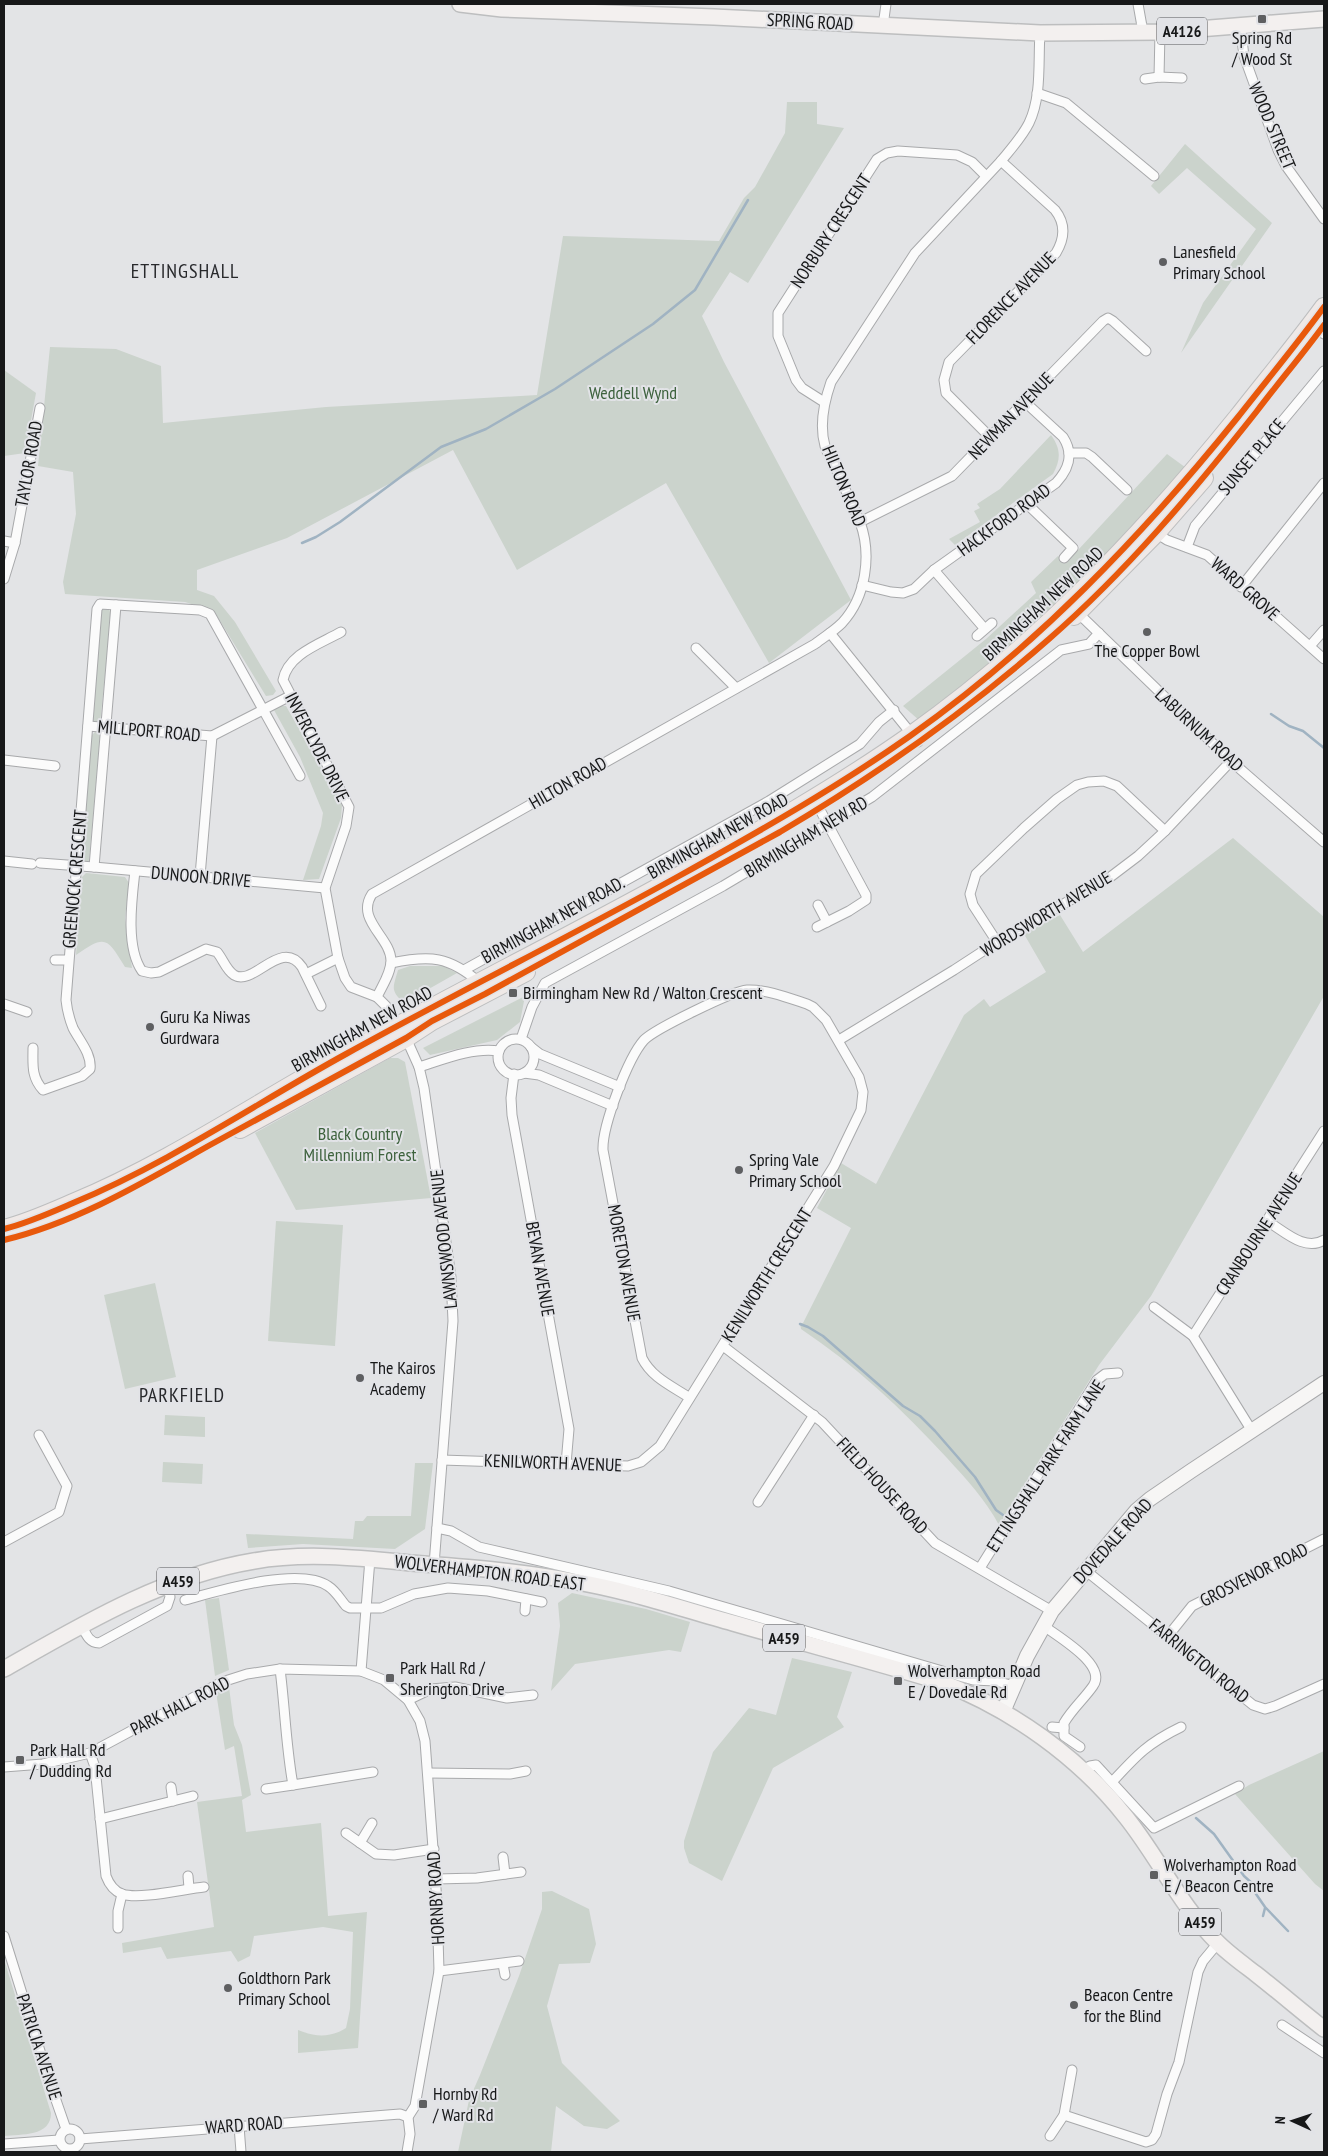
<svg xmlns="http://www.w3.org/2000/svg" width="1328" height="2156" font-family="'PT Sans Narrow',sans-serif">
  <rect width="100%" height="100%" fill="#e3e4e6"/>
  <g fill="#cbd3cc">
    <polygon points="787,102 817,102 817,124 844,128 748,283 730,272 702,316 724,362 851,600 769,663 666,483 517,570 453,450 287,538 197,570 197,590 214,596 235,622 276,691 273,695 266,696 214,611 185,602 65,594 63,582 76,514 73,472 38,466 50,347 116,349 161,366 163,423 326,407 537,395 563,236 719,241 744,198 755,187 785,133"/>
    <polygon points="1185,144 1272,223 1181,353 1203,303 1256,229 1187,168 1159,194 1151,186"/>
    <polygon points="4,370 36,393 25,453 4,456"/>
    <path d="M1051,435C1061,449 1061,459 1053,474L955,545L949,539L980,522L974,511L980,508L977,504L1000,489Z"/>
    <polygon points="1167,454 1189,470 1061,605 1031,625 1021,640 920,721 903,706 986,639 1036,593 1031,582 1058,556 1066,563"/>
    <polygon points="106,608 109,609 111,615 100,724 92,723 102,609"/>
    <polygon points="281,706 286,706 342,805 341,818 319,879 303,880 321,826 323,813 300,757 274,710"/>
    <polygon points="95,732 99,733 100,737 89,861 84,862 81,860 92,735"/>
    <path d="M1233,838L1324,917V996L1151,1296L1099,1365L999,1525C985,1499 967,1480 947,1458C903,1410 855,1365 801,1329L800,1323H803L851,1228L817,1208L841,1163L876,1184L964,1015L984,999L990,1007L1046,972L1024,934L1060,915L1083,952Z"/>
    <path d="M86,873L125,877L129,883L125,918L132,968L125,967C107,938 106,934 76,955L81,878Z"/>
    <path d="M410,966H443L457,973L404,1003C390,990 393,988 398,970Z"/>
    <polygon points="525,996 520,1022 497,1040 430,1055 423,1048"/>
    <polygon points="390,1058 398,1058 405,1062 431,1198 296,1210 255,1133"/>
    <polygon points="276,1221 343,1225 335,1346 268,1341"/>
    <polygon points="155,1283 176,1377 125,1389 104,1295"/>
    <polygon points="165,1415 205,1417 205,1437 164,1435"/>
    <polygon points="163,1462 203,1464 202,1484 162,1482"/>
    <polygon points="415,1463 433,1463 425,1529 395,1549 303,1544 248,1548 246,1534 353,1539 355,1521 363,1521 367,1516 411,1516"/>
    <polygon points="572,1593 646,1609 690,1622 681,1652 669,1650 575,1664 551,1691 560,1626 558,1603"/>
    <polygon points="219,1598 229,1670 215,1676 205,1600"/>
    <polygon points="792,1658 852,1672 837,1717 844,1727 773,1768 722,1881 689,1863 684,1848 684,1841 713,1752 749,1708 776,1715"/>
    <path d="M229,1687L234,1725L242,1745L251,1795L242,1800L246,1832L321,1823L328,1916L367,1912L358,2048L298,2053V2030C315,2037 330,2038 346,2028L350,2009L353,1932L323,1927L254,1936L250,1956L238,1962L231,1951L167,1959L161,1947L123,1953L122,1943L214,1927L197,1802L242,1796L234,1746L225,1750L216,1692Z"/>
    <polygon points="1324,1751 1324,1891 1315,1884 1235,1794 1249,1785"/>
    <polygon points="552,1891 589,1909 596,1944 590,1963 559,1964 547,2006 562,2063 620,2121 607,2129 584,2126 556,2106 551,2152 458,2152 469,2100 480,2075 519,1976 542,1909 542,1892"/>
    <path d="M4,1959L51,2113C51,2137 21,2134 4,2136Z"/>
  </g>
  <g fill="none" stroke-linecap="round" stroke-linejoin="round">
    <g stroke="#a0b3c2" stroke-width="2.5">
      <polyline points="302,543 316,537 340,522 441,447 486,429 555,389 653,324 695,290 748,200"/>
      <polyline points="1271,714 1289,726 1303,731 1324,748"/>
      <polyline points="800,1324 808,1327 823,1336 903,1406 920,1416 935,1431 975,1477 996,1510 1003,1515"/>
      <polyline points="1196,1818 1214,1834 1244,1876 1254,1885 1256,1894 1265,1907 1288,1931"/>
      <polyline points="1263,1916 1265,1908"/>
    </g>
    <defs>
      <g id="street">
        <polyline points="1138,4 1143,32"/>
        <polyline points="1240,24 1244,56 1278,150 1286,166 1324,219"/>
        <polyline points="883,26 886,4"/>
        <polyline points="1159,77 1160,32"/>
        <polyline points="1145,79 1159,77 1182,78"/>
        <polyline points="1037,93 1066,103 1154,176"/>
        <polyline points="1320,331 1324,334"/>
        <polyline points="824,402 802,388 796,380 778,336 778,313 877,159 887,153 898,151 957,155 972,162 986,176"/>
        <path d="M991,438L946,393L944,380L949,362L1056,253C1065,238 1066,224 1055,210L1001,161"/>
        <polyline points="1069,453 1086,453 1092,457 1127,490"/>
        <polyline points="1026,503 1073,548 1064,558"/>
        <polyline points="860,522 952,476 1103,321 1108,318 1113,321 1146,351"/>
        <polyline points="1156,533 1167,540 1207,555 1324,659"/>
        <polyline points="4,541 15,543"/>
        <polyline points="1187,547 1195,526 1324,371"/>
        <polyline points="934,570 984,628"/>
        <polyline points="4,579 15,543 40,408"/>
        <path d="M862,585L891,592L903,593L914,589L934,570L1056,483C1069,469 1074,454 1063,437L1025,402"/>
        <polyline points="1241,587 1324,483"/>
        <polyline points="1078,613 1231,761 1324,842"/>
        <path d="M341,632C320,644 288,654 283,680L349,807L346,826L325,888L338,958L345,978L351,987L377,997"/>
        <polyline points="830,633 918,742"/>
        <polyline points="977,636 992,623"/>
        <polyline points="1310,646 1324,630"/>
        <polyline points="696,648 736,688"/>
        <polyline points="88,726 212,736 290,696"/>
        <polyline points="4,760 55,766"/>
        <polyline points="4,861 32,864"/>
        <polyline points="40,863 94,867 325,888"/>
        <polyline points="94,867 116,605"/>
        <path d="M135,871C132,898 125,947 142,971L151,973L159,972L206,949L217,952C223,959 226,970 234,975C254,987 281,937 302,967L321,1006"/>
        <polyline points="200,876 212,736"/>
        <polyline points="818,905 827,922"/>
        <polyline points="817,927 849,911 866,900 866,895 819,808"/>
        <polyline points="997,942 973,905 970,894 976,874 1024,828 1057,799 1077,785 1088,782 1104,781 1117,786 1165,831"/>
        <polyline points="55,960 68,960"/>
        <path d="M391,963C430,955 449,956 480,983"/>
        <polyline points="464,970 769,801 860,744 879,722 894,710"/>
        <polyline points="306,974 338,958"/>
        <polyline points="4,1004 27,1012"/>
        <path d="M398,1026L386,1006L377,997C382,986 391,973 391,961C391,937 355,920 372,894L815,644C824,637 834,631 842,623C866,597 872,555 860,522C852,504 843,485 835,467C832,460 827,453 825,446C819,425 824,402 831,382L915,253L1001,161C1011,149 1022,137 1029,123C1042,96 1038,61 1040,33"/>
        <polyline points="406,1038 419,1067 424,1088 451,1277 453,1321 434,1565"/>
        <polyline points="521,1039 532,1007 545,983 723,886 872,797 1061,650 1089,644 1099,633"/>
        <circle cx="516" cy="1057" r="18"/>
        <polyline points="839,1040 954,970 997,942 1109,878 1138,856 1165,831 1231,761"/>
        <polyline points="531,1047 540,1054 620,1087"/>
        <path d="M33,1048C33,1064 31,1077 43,1090L82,1076L90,1069C92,1054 79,1040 73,1028C69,1018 67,1010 66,1000L97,609L100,604L200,610L210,614L300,776"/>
        <path d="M419,1067C444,1059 473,1047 499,1051"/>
        <polyline points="524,1073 539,1075 613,1106"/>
        <polyline points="514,1074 511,1098 512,1115 569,1429 566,1464"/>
        <path d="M1267,1221C1284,1231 1305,1252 1324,1240"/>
        <polyline points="1154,1307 1193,1336 1252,1431"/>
        <polyline points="1193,1336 1324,1131"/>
        <polyline points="723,1346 822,1422 935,1543 1052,1611"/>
        <path d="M442,1460L628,1466L641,1462L660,1446L834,1166L861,1110L863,1092L859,1077L826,1020L813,1007L807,1004C789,998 766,989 747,990C732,991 655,1029 644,1040C628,1058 602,1126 603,1150L642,1358C652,1378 672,1386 690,1398"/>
        <polyline points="758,1502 814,1415"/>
        <polyline points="437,1528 451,1531 479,1547 669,1591 973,1680 996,1681 1014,1686"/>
        <polyline points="4,1542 59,1512 67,1486 39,1435"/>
        <polyline points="980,1568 1097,1380 1105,1374 1118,1373"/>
        <polyline points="1085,1570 1253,1705 1265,1709 1275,1706 1324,1684"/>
        <path d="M185,1600C218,1591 299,1566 328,1586C336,1591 340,1599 346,1606L350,1608H381L414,1594L448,1588L488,1591L542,1602"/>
        <polyline points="525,1611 526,1599"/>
        <path d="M82,1626C86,1634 89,1643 99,1643L167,1606L170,1597L168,1584"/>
        <path d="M1044,1626C1058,1637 1108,1665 1093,1686C1084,1699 1072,1709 1064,1723V1736L1080,1747"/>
        <polyline points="1168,1636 1192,1606 1324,1539"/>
        <path d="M280,1669C285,1708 286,1747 293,1785L373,1772"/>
        <polyline points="361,1671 370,1559"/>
        <polyline points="408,1700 431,1689 455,1687 507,1698 533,1695"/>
        <polyline points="1052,1727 1064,1728"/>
        <path d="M90,1753L95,1767L106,1876C109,1884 114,1891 122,1894C139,1900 184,1889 204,1887"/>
        <polyline points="4,1767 43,1764 90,1753 222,1682 247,1674 280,1669 361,1671 384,1680 408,1700 420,1721 425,1741 437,1902 439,1971 415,2106 408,2117 410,2134 407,2152"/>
        <polyline points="1084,1772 1090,1766 1096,1765 1154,1828 1239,1786"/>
        <polyline points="428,1773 510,1774 526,1771"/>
        <path d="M1113,1781C1137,1755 1148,1743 1181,1727"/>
        <polyline points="171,1787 173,1801"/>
        <polyline points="266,1789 293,1785"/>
        <polyline points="100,1819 193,1796"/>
        <polyline points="346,1833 376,1854 394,1855 434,1849"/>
        <polyline points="360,1843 372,1823"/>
        <polyline points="503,1857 505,1874"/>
        <polyline points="188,1876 189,1888"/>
        <polyline points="436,1879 477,1878 521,1872"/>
        <polyline points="118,1928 118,1911 122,1894"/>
        <polyline points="4,1936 50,2083 66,2129"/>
        <polyline points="503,1964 505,1975"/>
        <polyline points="439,1971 519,1961"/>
        <polyline points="1282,2025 1324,2053"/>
        <polyline points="1064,2115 1146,2142 1152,2140 1156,2134 1167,2094 1179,2062 1198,1972 1203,1961 1218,1943"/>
        <polyline points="239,2126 241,2152"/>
        <circle cx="70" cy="2139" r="10"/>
        <polyline points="1050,2136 1064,2115 1072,2070"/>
        <polyline points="80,2139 400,2114 408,2117"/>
        <polyline points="4,2144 59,2140"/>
      </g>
      <polyline id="secondary" points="1003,1712 1027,1656 1052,1611 1137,1510 1150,1499 1191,1471 1324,1383"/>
      <g id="primary">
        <polyline points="460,4 502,9 714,17 1040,33 1160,32 1324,19"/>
        <path d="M4,1669C83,1624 163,1576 254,1561C306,1552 360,1558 411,1563C465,1567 519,1571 572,1581C627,1590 679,1608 733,1623C802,1643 872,1661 941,1682C1011,1709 1079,1757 1126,1817C1158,1857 1181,1907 1218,1943C1229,1954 1243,1964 1256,1974C1279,1992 1301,2011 1324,2029"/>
      </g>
      <g id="highway">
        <polyline points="1074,616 1156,533 1204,478"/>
        <polyline points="240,1129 406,1038 432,1021 526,972"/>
        <path d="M4,1229C28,1223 50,1213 73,1203C169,1163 255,1104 346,1054C456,993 569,937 679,876C758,832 836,788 910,736C1036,647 1142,536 1238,417C1267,380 1297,344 1324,307"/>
      </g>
    </defs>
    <use href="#street" stroke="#a8a9ab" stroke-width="11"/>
    <use href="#secondary" stroke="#a8a9ab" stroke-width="16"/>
    <use href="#primary" stroke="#bdbebf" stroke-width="18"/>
    <use href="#highway" stroke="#bdbebf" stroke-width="20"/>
    <use href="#street" stroke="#fbfbfb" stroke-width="9"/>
    <use href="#secondary" stroke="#f7f6f5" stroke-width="14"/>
    <use href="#primary" stroke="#f3f0ef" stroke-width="15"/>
    <use href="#highway" stroke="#efe9e7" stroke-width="18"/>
    <defs>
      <g id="cycleway">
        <path d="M4,1229C28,1223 50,1213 73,1203C169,1163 255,1104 346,1054C456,993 569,937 679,876C758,832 836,788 910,736C1036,647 1142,536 1238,417C1267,380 1297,344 1324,307"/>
        <path d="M4,1240C78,1222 144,1182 210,1145C276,1109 341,1073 406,1038L432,1021L485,994L780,832C875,776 966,712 1049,639C1127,571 1193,492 1257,411C1279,382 1303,354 1324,325"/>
      </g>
    </defs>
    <use href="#cycleway" stroke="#e2e3e7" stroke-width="9"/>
    <use href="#cycleway" stroke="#e8590c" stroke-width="6"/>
  </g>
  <g fill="#5e5f61" stroke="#e2e3e7" stroke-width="2">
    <rect x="1257" y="14" width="10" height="10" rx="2.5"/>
    <circle cx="1163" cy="262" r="5"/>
    <circle cx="1147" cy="632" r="5"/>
    <rect x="508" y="988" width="10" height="10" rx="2.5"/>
    <circle cx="150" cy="1027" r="5"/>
    <circle cx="739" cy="1170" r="5"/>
    <circle cx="360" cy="1378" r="5"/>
    <rect x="385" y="1673" width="10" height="10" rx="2.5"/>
    <rect x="893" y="1676" width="10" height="10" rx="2.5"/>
    <rect x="15" y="1755" width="10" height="10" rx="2.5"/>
    <rect x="1149" y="1870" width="10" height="10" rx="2.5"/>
    <circle cx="228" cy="1988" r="5"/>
    <circle cx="1074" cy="2005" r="5"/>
    <rect x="418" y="2099" width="10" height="10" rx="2.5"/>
  </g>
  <g text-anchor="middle" stroke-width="4" stroke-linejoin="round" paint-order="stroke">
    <g fill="#e2e3e7" stroke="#545557" stroke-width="1">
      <rect x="1157" y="17.5" width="50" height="27" rx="4"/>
      <rect x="157" y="1567.5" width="42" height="27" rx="4"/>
      <rect x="763" y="1624.5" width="42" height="27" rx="4"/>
      <rect x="1179" y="1908.5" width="42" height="27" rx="4"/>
    </g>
    <g font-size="16" font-weight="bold" fill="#171819">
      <text x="1182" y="37">A4126</text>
      <text x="178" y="1587">A459</text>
      <text x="784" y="1644">A459</text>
      <text x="1200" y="1928">A459</text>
    </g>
    <g font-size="18" fill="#171819" stroke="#e2e3e7">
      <text transform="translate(810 22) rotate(3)" y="6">SPRING ROAD</text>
      <text transform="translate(1272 126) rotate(67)" y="6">WOOD STREET</text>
      <text transform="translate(831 231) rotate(-57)" y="6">NORBURY CRESCENT</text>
      <text transform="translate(1011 298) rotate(-46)" y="6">FLORENCE AVENUE</text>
      <text transform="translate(1011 416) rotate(-46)" y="6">NEWMAN AVENUE</text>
      <text transform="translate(1252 457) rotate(-50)" y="6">SUNSET PLACE</text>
      <text transform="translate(29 464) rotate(-80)" y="6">TAYLOR ROAD</text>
      <text transform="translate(844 486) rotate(67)" y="6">HILTON ROAD</text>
      <text transform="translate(1004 520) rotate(-36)" y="6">HACKFORD ROAD</text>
      <text transform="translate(1245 589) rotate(42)" y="6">WARD GROVE</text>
      <text transform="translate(1043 604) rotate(-43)" y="6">BIRMINGHAM NEW ROAD</text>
      <text transform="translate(1199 730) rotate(43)" y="6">LABURNUM ROAD</text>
      <text transform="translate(149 731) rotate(5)" y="6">MILLPORT ROAD</text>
      <text transform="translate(317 747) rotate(63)" y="6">INVERCLYDE DRIVE</text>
      <text transform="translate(568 783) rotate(-30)" y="6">HILTON ROAD</text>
      <text transform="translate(718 836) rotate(-29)" y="6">BIRMINGHAM NEW ROAD</text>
      <text transform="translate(806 837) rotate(-31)" y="6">BIRMINGHAM NEW RD</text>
      <text transform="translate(201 877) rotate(5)" y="6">DUNOON DRIVE</text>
      <text transform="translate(75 879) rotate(-85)" y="6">GREENOCK CRESCENT</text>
      <text transform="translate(1046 914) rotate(-31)" y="6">WORDSWORTH AVENUE</text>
      <text transform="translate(553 920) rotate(-29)" y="6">BIRMINGHAM NEW ROAD.</text>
      <text transform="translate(362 1029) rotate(-29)" y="6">BIRMINGHAM NEW ROAD</text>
      <text transform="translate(1259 1234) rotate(-57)" y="6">CRANBOURNE AVENUE</text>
      <text transform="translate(444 1239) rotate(-96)" y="6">LAWNSWOOD AVENUE</text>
      <text transform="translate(624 1263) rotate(80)" y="6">MORETON AVENUE</text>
      <text transform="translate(540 1269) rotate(80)" y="6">BEVAN AVENUE</text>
      <text transform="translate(767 1275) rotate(-58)" y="6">KENILWORTH CRESCENT</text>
      <text transform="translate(553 1463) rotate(2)" y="6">KENILWORTH AVENUE</text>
      <text transform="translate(1046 1466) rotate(-57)" y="6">ETTINGSHALL PARK FARM LANE</text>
      <text transform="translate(882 1486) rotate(47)" y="6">FIELD HOUSE ROAD</text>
      <text transform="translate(1113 1541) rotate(-48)" y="6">DOVEDALE ROAD</text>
      <text transform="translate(490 1573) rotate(7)" y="6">WOLVERHAMPTON ROAD EAST</text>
      <text transform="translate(1254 1575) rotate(-27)" y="6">GROSVENOR ROAD</text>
      <text transform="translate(1199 1661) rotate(39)" y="6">FARRINGTON ROAD</text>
      <text transform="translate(180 1706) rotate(-27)" y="6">PARK HALL ROAD</text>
      <text transform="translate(436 1898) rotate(-93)" y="6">HORNBY ROAD</text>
      <text transform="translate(39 2047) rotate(72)" y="6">PATRICIA AVENUE</text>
      <text transform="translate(244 2125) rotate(-4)" y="6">WARD ROAD</text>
    </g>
    <g font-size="18" fill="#171819" stroke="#e2e3e7" text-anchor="start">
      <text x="1262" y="44" text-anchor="middle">Spring Rd<tspan x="1262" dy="21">/ Wood St</tspan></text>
      <text x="1173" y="258">Lanesfield<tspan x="1173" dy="21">Primary School</tspan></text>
      <text x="1147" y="657" text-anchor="middle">The Copper Bowl</text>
      <text x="523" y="999">Birmingham New Rd / Walton Crescent</text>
      <text x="160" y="1023">Guru Ka Niwas<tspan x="160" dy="21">Gurdwara</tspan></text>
      <text x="749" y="1166">Spring Vale<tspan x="749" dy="21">Primary School</tspan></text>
      <text x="370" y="1374">The Kairos<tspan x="370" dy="21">Academy</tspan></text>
      <text x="400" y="1674">Park Hall Rd /<tspan x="400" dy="21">Sherington Drive</tspan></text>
      <text x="908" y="1677">Wolverhampton Road<tspan x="908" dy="21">E / Dovedale Rd</tspan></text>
      <text x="30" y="1756">Park Hall Rd<tspan x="30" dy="21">/ Dudding Rd</tspan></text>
      <text x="1164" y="1871">Wolverhampton Road<tspan x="1164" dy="21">E / Beacon Centre</tspan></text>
      <text x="238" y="1984">Goldthorn Park<tspan x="238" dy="21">Primary School</tspan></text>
      <text x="1084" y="2001">Beacon Centre<tspan x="1084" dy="21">for the Blind</tspan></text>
      <text x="433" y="2100">Hornby Rd<tspan x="433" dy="21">/ Ward Rd</tspan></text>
    </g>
    <g font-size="18" fill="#3d623d" stroke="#e2e3e7">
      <text x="633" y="399">Weddell Wynd</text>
      <text x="360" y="1140">Black Country<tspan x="360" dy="21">Millennium Forest</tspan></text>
    </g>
    <g font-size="20" letter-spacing="1" fill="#28292c" stroke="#e2e3e7">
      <text x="185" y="278">ETTINGSHALL</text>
      <text x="182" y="1402">PARKFIELD</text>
    </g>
  </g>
  <rect width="1328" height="2156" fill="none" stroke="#171819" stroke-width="10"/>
  <g transform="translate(1293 2121) rotate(273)" stroke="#e2e3e7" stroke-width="4" paint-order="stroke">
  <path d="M0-4L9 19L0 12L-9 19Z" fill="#171819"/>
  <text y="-8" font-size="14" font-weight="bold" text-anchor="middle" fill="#171819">N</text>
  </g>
</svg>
